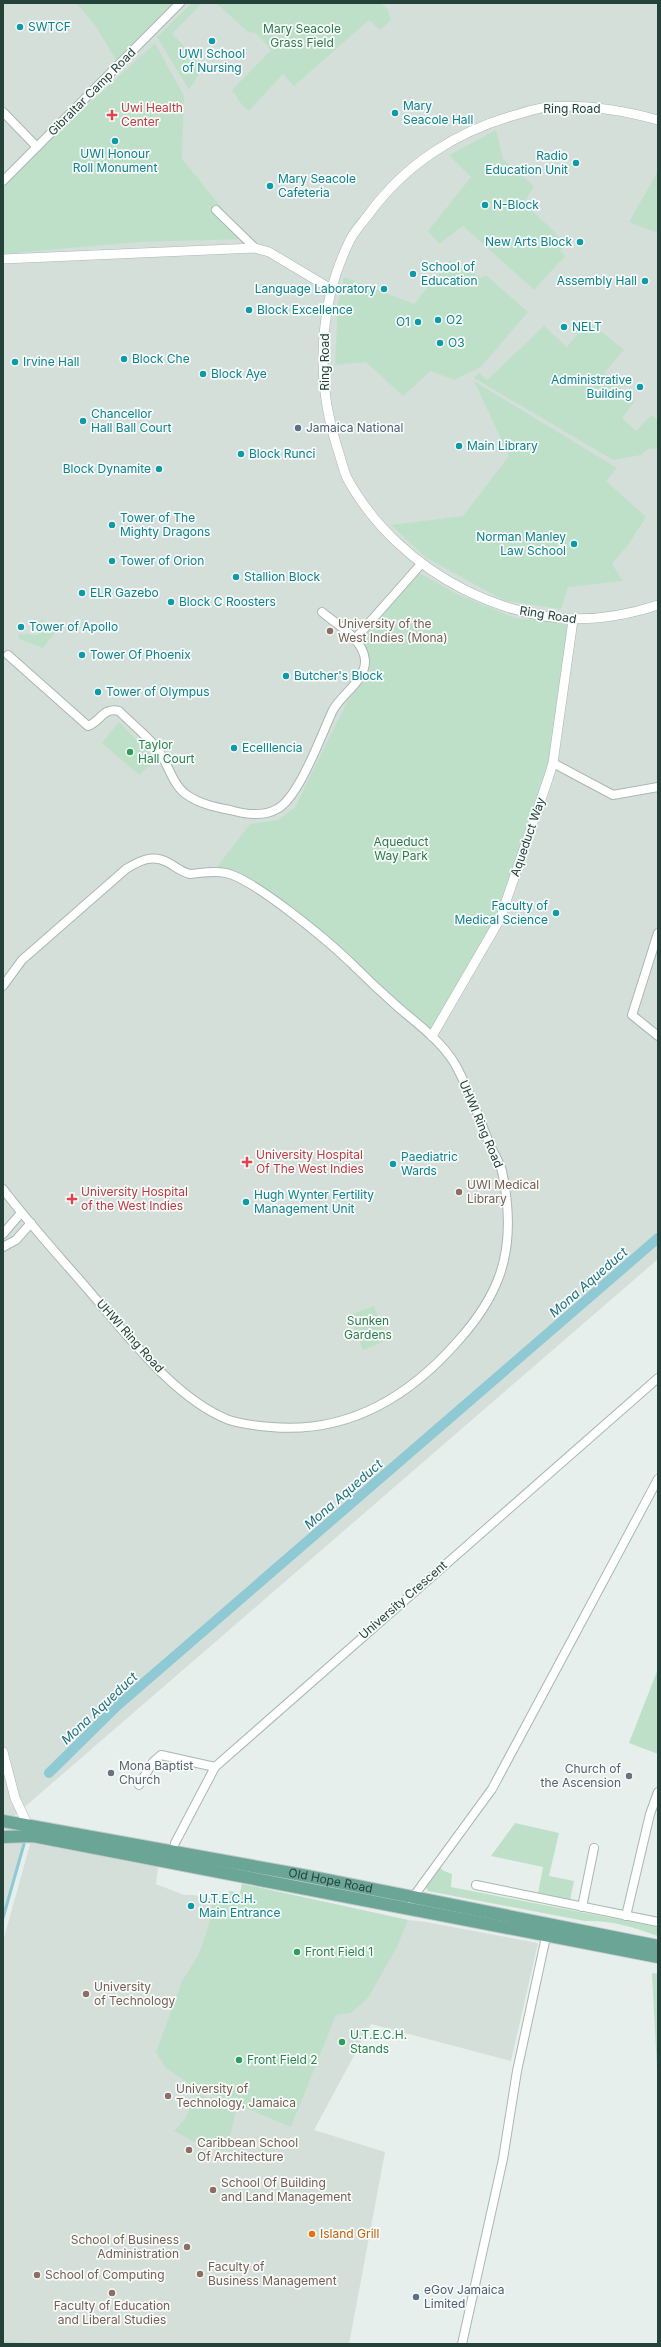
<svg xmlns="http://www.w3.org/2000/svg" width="661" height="2347" font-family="Inter,sans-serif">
  <rect width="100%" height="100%" fill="#e6efeb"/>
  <g fill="#d4dfda">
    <polygon points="3,3 658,3 658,1259 13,1817 24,1844 3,1918"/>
    <polygon points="31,1841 158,1866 156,1884 184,1895 194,1895 225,1902 229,1891 240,1893 242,1884 408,1920 426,1922 538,1943 511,2061 371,2024 314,2130 385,2152 349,2344 3,2344 3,1941"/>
  </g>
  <g fill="#bfe0c8">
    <polygon points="76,3 173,3 116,60 95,25"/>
    <polygon points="192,3 202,3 172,34 204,66 189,90 157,37"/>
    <polygon points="216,3 381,3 388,10 391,20 380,30 369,20 294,86 283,74 249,111 242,105 232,90 271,50 256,33 248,32"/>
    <polygon points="155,43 184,96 182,159 247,239 138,242 3,254 3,183"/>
    <polygon points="496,130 503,159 534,186 524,203 567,244 560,251 565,256 534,290 463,226 439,244 428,231 471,177 449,155"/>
    <polygon points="658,171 658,233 629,222"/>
    <polygon points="450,260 481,278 486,275 528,312 481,367 454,380 431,371 403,396 366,362 335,365 338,303 344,277 414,304"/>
    <polygon points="588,321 624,350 604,373 635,401 622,418 636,431 652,415 658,420 658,448 648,449 641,455 613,460 474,378 479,373 487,380 544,326 567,347"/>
    <polygon points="474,381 617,468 606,481 646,517 628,545 612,564 623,581 568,587 561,609 505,601 425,557 391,525 463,516 509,456"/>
    <polygon points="418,572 457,594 515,618 569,624 547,772 497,918 431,1031 347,954 233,872 217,867 250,824 278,820 295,807 347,702 370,671 360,638"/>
    <polygon points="42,619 58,629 43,648 19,639 19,634 38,635 39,621"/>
    <polygon points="119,722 156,760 139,775 102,743"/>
    <polygon points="374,1306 388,1340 363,1350 349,1315"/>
    <polygon points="658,1669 658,1754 629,1743"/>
    <polygon points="515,1823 559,1833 549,1876 574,1881 570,1900 538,1893 543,1867 491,1856"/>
    <path d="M438,1866L444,1871L452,1874L451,1887L658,1927V1936C633,1927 611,1920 585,1921L428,1891L425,1886Z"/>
    <polygon points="242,1884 408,1920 397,1947 368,1998 351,2013 336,2015 291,2127 191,2085 166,2068 156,2052 182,1981 198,1956 209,1925 213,1900 225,1902 229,1891 240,1893"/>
    <polygon points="652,1973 658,1974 658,2088"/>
    <polygon points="197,2093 236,2111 228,2146 218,2144 206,2148 174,2131 185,2119"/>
    <polygon points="3,2341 40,2344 3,2344"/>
  </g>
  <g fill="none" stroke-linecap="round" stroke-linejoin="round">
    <polyline stroke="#8ec9d4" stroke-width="3" points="3,1918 24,1844"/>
    <polyline stroke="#8ec9d4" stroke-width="10" points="49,1773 117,1706 658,1238"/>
    <defs>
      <g id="minor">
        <polyline points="3,112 37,147"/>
        <polyline points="3,181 180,3"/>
        <polyline points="216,210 255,248"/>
        <polyline points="355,639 422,563"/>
        <path d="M8,655L88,726C101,721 103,707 119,711C131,723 145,734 156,747C168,761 171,784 187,795C200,804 215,807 230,810C244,814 263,817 277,809C299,798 322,733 333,710C342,694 366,680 365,660C363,638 337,625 322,612"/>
        <polyline points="553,763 613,795 658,787"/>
        <polyline points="658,933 632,1015 658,1036"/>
        <path d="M3,986L22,960L126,869C139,861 152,854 167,862C175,866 181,872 190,874C203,873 213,870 226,873C254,879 327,940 350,962C366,978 382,993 399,1008C419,1025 441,1041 455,1064C469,1089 479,1117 489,1143C493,1152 499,1161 502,1171C509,1204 511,1242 500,1274C491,1300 476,1321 458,1341C409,1397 348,1434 271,1427C258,1426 242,1424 229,1420C175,1399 127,1335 90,1292C61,1258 30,1225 3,1189"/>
        <polyline points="3,1234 21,1213"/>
        <polyline points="3,1247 16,1240 31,1223"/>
        <polyline points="139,1785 153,1762 161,1755 215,1767"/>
        <polyline points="175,1843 215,1767 658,1378"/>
        <polyline points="476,1885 658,1922"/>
        <polyline points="411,1900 492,1789 658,1479"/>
        <polyline points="582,1907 594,1848"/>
        <polyline points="626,1916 650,1814 658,1792"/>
        <polyline points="462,2344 503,2159 517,2071 547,1932"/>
      </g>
      <g id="tertiary">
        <path d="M658,120C622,110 585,104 548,107C538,108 528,111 519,114C459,130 406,163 369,214C363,222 356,229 351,238C318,303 315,381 338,450C341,459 343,469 347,478C373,526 417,566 465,590C531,622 588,628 658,605"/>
        <polyline points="3,259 255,248 269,252 331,289"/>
        <polyline points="432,1036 500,919 548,779 553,763 573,620"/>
        <polyline points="3,1752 15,1798 30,1830"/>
      </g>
      <g id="primary">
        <path id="s1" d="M3,1821L302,1875L658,1946"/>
        <polyline points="3,1837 33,1836 658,1957"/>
      </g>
    </defs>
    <use href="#minor" stroke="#a8b8b2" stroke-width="10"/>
    <use href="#tertiary" stroke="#a8b8b2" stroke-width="10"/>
    <use href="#primary" stroke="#c2cac8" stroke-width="14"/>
    <use href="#minor" stroke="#fff" stroke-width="8"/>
    <use href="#tertiary" stroke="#fff" stroke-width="9"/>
    <use href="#primary" stroke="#6aa596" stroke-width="12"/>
  </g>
  <g fill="#0f9aa8" stroke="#f7fbf9" stroke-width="1.5">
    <circle cx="20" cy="27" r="4"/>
    <circle cx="212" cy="41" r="4"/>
    <circle cx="395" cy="113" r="4"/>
    <circle cx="115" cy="141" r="4"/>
    <circle cx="576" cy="163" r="4"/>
    <circle cx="270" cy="186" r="4"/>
    <circle cx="485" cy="205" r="4"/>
    <circle cx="580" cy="242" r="4"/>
    <circle cx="413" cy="274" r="4"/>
    <circle cx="645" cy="281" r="4"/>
    <circle cx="384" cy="289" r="4"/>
    <circle cx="249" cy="310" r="4"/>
    <circle cx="438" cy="320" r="4"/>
    <circle cx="418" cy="322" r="4"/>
    <circle cx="564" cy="327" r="4"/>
    <circle cx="440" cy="343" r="4"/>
    <circle cx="124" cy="359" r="4"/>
    <circle cx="15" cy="362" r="4"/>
    <circle cx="203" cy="374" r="4"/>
    <circle cx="640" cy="387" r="4"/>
    <circle cx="83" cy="421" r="4"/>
    <circle cx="459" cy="446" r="4"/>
    <circle cx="241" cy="454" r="4"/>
    <circle cx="159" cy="469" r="4"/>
    <circle cx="112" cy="525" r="4"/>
    <circle cx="574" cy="544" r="4"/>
    <circle cx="112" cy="561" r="4"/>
    <circle cx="236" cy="577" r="4"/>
    <circle cx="82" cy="593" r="4"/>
    <circle cx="171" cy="602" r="4"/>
    <circle cx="21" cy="627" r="4"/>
    <circle cx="82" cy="655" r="4"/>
    <circle cx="286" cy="676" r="4"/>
    <circle cx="98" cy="692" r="4"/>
    <circle cx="234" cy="748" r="4"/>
    <circle cx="556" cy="913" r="4"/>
    <circle cx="393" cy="1164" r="4"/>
    <circle cx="246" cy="1202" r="4"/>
    <circle cx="191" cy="1906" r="4"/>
  </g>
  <g fill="#e0444e" stroke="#f7fbf9" stroke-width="1.5">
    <path d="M110 109h4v4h4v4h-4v4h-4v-4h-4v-4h4z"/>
    <path d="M245 1156h4v4h4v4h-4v4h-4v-4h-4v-4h4z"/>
    <path d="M70 1193h4v4h4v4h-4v4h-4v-4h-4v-4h4z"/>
  </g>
  <g fill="#5c6f8a" stroke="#f7fbf9" stroke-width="1.5">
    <circle cx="298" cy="428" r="4"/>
    <circle cx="416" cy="2297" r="4"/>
  </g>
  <g fill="#8d6e63" stroke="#f7fbf9" stroke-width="1.5">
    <circle cx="330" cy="631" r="4"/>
    <circle cx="459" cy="1192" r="4"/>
    <circle cx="86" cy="1994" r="4"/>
    <circle cx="168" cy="2096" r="4"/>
    <circle cx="189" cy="2150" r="4"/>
    <circle cx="213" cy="2190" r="4"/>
    <circle cx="187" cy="2247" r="4"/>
    <circle cx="200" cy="2274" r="4"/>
    <circle cx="37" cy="2275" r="4"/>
    <circle cx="112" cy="2293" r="4"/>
  </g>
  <g fill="#2e9e5b" stroke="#f7fbf9" stroke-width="1.5">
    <circle cx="130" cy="752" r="4"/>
    <circle cx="297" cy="1952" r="4"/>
    <circle cx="342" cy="2042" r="4"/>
    <circle cx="239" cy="2060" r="4"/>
  </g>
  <g fill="#6b7280" stroke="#f7fbf9" stroke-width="1.5">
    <circle cx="111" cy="1773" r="4"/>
    <circle cx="629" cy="1776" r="4"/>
  </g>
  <circle fill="#e8710a" stroke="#f7fbf9" stroke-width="1.5" cx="312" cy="2234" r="4"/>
  <g text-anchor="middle" stroke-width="3.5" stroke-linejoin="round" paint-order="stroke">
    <g font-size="12" fill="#0d838f" stroke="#f7fbf9" text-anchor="start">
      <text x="28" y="31">SWTCF</text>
      <text x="212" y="58" text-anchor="middle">UWI School<tspan x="212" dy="14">of Nursing</tspan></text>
      <text x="403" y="110">Mary<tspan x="403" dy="14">Seacole Hall</tspan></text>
      <text x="115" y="158" text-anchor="middle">UWI Honour<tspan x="115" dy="14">Roll Monument</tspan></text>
      <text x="568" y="160" text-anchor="end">Radio<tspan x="568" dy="14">Education Unit</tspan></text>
      <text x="278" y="183">Mary Seacole<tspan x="278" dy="14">Cafeteria</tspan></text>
      <text x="493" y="209">N-Block</text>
      <text x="572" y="246" text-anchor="end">New Arts Block</text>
      <text x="421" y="271">School of<tspan x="421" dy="14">Education</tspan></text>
      <text x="637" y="285" text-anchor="end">Assembly Hall</text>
      <text x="376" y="293" text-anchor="end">Language Laboratory</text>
      <text x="257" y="314">Block Excellence</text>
      <text x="446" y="324">O2</text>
      <text x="410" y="326" text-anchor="end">O1</text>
      <text x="572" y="331">NELT</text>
      <text x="448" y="347">O3</text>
      <text x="132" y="363">Block Che</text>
      <text x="23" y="366">Irvine Hall</text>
      <text x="211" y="378">Block Aye</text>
      <text x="632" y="384" text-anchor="end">Administrative<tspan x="632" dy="14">Building</tspan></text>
      <text x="91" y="418">Chancellor<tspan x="91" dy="14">Hall Ball Court</tspan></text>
      <text x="467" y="450">Main Library</text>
      <text x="249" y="458">Block Runci</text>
      <text x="151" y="473" text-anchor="end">Block Dynamite</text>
      <text x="120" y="522">Tower of The<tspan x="120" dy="14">Mighty Dragons</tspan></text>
      <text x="566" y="541" text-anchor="end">Norman Manley<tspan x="566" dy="14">Law School</tspan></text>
      <text x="120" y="565">Tower of Orion</text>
      <text x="244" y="581">Stallion Block</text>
      <text x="90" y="597">ELR Gazebo</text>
      <text x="179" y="606">Block C Roosters</text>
      <text x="29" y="631">Tower of Apollo</text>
      <text x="90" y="659">Tower Of Phoenix</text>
      <text x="294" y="680">Butcher's Block</text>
      <text x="106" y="696">Tower of Olympus</text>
      <text x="242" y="752">Ecelllencia</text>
      <text x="548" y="910" text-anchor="end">Faculty of<tspan x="548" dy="14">Medical Science</tspan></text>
      <text x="401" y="1161">Paediatric<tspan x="401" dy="14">Wards</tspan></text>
      <text x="254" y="1199">Hugh Wynter Fertility<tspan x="254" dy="14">Management Unit</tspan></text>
      <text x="199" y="1903">U.T.E.C.H.<tspan x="199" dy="14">Main Entrance</tspan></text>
    </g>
    <g font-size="12" fill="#2d7a4b" stroke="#f7fbf9">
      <text x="302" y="33">Mary Seacole<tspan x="302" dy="14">Grass Field</tspan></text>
      <text x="401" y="846">Aqueduct<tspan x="401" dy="14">Way Park</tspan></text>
      <text x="368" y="1325">Sunken<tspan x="368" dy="14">Gardens</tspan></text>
    </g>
    <g font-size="12" fill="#24423a" stroke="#f7fbf9">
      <text transform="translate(92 92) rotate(-45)" y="4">Gibraltar Camp Road</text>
      <text x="572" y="113">Ring Road</text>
      <text transform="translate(325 362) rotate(-90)" y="4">Ring Road</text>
      <text transform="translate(548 615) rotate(9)" y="4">Ring Road</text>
      <text transform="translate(528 837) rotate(-71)" y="4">Aqueduct Way</text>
      <text transform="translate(481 1124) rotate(67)" y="4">UHWI Ring Road</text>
      <text transform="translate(130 1336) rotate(48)" y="4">UHWI Ring Road</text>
      <text transform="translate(403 1600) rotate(-41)" y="4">University Crescent</text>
      <text dy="4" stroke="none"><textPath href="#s1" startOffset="333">Old Hope Road</textPath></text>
    </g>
    <g font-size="12" fill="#be3a42" stroke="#f7fbf9" text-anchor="start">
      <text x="121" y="112">Uwi Health<tspan x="121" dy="14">Center</tspan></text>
      <text x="256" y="1159">University Hospital<tspan x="256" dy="14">Of The West Indies</tspan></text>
      <text x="81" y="1196">University Hospital<tspan x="81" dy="14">of the West Indies</tspan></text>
    </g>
    <g font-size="12" fill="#4e5e75" stroke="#f7fbf9" text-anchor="start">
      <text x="306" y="432">Jamaica National</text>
      <text x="424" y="2294">eGov Jamaica<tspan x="424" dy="14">Limited</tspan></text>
    </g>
    <g font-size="12" fill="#785e54" stroke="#f7fbf9" text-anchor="start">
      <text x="338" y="628">University of the<tspan x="338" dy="14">West Indies (Mona)</tspan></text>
      <text x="467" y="1189">UWI Medical<tspan x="467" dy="14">Library</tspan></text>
      <text x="94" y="1991">University<tspan x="94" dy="14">of Technology</tspan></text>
      <text x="176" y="2093">University of<tspan x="176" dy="14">Technology, Jamaica</tspan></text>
      <text x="197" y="2147">Caribbean School<tspan x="197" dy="14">Of Architecture</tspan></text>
      <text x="221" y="2187">School Of Building<tspan x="221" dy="14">and Land Management</tspan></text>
      <text x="179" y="2244" text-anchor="end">School of Business<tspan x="179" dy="14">Administration</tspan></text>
      <text x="208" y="2271">Faculty of<tspan x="208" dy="14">Business Management</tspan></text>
      <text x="45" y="2279">School of Computing</text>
      <text x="112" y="2310" text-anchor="middle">Faculty of Education<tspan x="112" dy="14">and Liberal Studies</tspan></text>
    </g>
    <g font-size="12" fill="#27864d" stroke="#f7fbf9" text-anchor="start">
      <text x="138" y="749">Taylor<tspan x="138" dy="14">Hall Court</tspan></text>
      <text x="305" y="1956">Front Field 1</text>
      <text x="350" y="2039">U.T.E.C.H.<tspan x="350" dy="14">Stands</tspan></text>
      <text x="247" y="2064">Front Field 2</text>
    </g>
    <g font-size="12" fill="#5b616d" stroke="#f7fbf9" text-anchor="start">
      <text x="119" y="1770">Mona Baptist<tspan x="119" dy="14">Church</tspan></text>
      <text x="621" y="1773" text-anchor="end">Church of<tspan x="621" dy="14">the Ascension</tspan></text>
    </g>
    <g font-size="12" fill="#c56008" stroke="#f7fbf9" text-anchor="start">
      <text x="320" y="2238">Island Grill</text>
    </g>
    <g font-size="13" font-style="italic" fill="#1c6f80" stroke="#f7fbf9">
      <text transform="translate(588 1282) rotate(-41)" y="5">Mona Aqueduct</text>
      <text transform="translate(343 1494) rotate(-41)" y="5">Mona Aqueduct</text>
      <text transform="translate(99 1708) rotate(-43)" y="5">Mona Aqueduct</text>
    </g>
  </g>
  <rect width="661" height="2347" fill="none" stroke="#24423a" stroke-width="8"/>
</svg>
